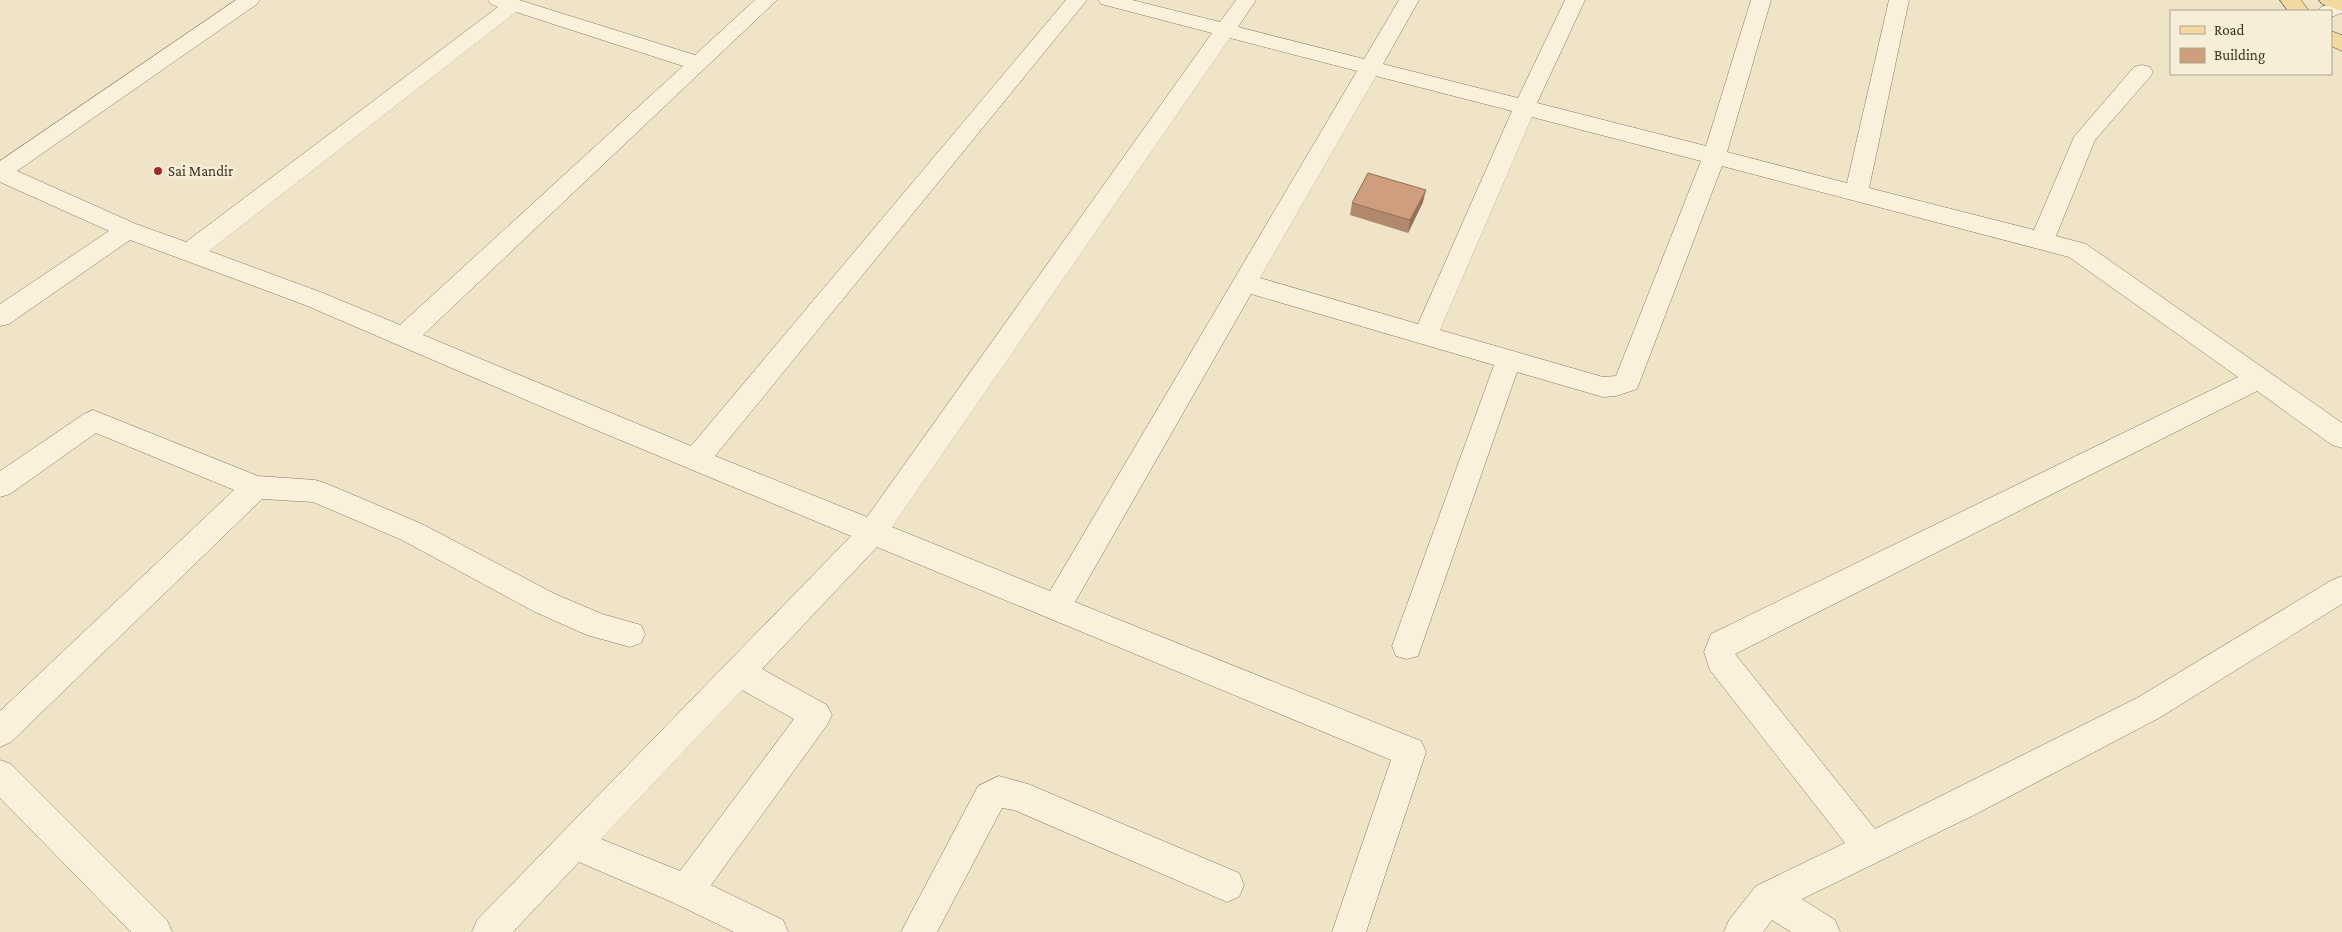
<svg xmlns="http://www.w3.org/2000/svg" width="2342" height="932" font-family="'Crimson Pro',serif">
  <rect width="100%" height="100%" fill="#f0e4c8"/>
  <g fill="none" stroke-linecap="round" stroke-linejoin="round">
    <defs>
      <g id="minor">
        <path d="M236,0H260L257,4L17,171L136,224L186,242L498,7L491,4L488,0H519L695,55L755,0H777L423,335L691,446L1066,0H1087L715,456L867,517L1212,33L1101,4L1098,0H1132L1220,22L1236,0H1256L1238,27L1364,59L1399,0H1419L1383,64L1518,98L1565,0H1585L1537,103L1706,146L1751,0H1771L1727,152L1847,183L1889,0H1909L1869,188L2034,230L2074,137L2134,67L2142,65L2150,67L2153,72L2150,77L2095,140L2056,236L2086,244L2342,423V448L2332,445L2257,391L1735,654L1875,829L2137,698L2332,580L2342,576V604L2159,718L1976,814L1802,899L1835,920L1840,932H1791L1772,920L1763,932H1724L1729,920L1756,886L1845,843L1710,670L1704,652L1711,634L2238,377L2069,257L1722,166L1637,389L1616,396L1603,397L1517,372L1418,656L1407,659L1396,656L1392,646L1494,365L1251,294L1075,602L1421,741L1426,752L1366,932H1332L1391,760L877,547L762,669L827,705L832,715L827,725L711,885L783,920L788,932H734L674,903L579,862L513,932H472L477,920L851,536L589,427L305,305L130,240L9,324L0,326V304L109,231L0,182V161ZM516,12L683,66L400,325L323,293L209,251ZM1230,38L1357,71L1050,591L892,527ZM1376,76L1512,111L1418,324L1260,278ZM1532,117L1701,161L1616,376L1603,377L1440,330ZM742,690L794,719L680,871L601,839Z"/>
        <polygon points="2342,0 2342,13 2331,17 2331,11 2318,11 2321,7"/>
        <polygon points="93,410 258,476 315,480 325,483 422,524 555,594 602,614 641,625 645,634 641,643 630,647 587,635 535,612 402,540 313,502 262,499 11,742 0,747 0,711 234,490 96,433 10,494 0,497 0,471 84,414"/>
        <polygon points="0,760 11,764 167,920 172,932 131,932 0,798"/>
        <polygon points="999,776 1028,784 1239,873 1244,885 1239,897 1227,902 1014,810 1002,808 937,932 901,932 978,786"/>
      </g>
      <g id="major">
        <polygon points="2280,0 2301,0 2309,11 2288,11"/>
        <polygon points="2319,0 2342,0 2342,11 2322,4"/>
        <polygon points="2331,31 2342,35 2342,51 2331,46"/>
      </g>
    </defs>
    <use href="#minor" stroke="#8d765c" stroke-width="1"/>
    <use href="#major" stroke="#5b4430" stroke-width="1"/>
    <use href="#minor" fill="#faf1dc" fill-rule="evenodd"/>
    <use href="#major" fill="#f3d9a0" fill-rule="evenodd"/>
  </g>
  <polygon fill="#b2896c" points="1423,202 1408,233 1350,215 1352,203"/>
  <polygon fill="#916f58" points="1426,190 1423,202 1408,233 1410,220"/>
  <polygon fill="#cf9f7d" stroke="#916f58" points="1368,173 1426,190 1410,220 1352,203"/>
  <circle fill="#9e2a2b" stroke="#f7eed8" stroke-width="2" cx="158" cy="171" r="5"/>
  <g text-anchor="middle" stroke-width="5" stroke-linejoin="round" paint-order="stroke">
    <g font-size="15" fill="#3d2e20" stroke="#f7eed8" text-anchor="start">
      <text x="168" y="176">Sai Mandir</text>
    </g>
  </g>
  <rect x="2170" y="10" width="162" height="65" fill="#f7eed8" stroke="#ada18e"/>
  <rect x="2180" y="26" width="25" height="8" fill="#f3d9a0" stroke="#ada18e"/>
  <text x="2214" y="35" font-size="15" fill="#3d2e20">Road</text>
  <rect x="2180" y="48" width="25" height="15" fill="#cf9f7d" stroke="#ada18e"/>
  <text x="2214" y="60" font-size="15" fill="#3d2e20">Building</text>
</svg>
